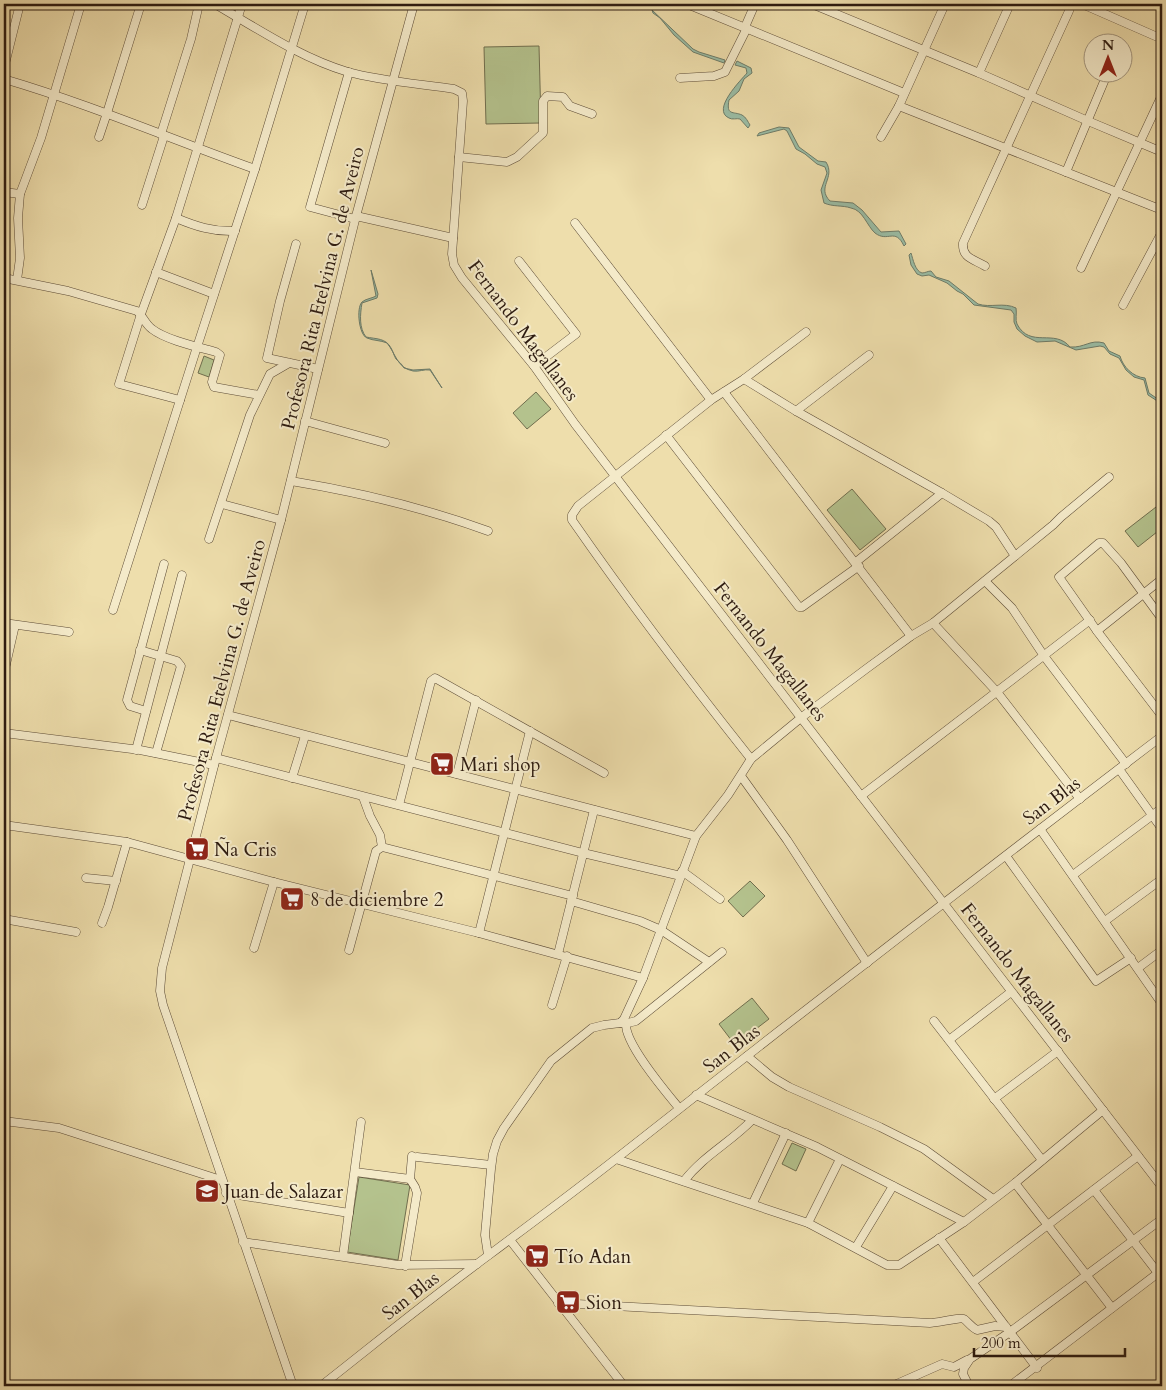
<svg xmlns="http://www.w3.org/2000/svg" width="1166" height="1390" font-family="Cardo,serif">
  <rect width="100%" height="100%" fill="#eedeac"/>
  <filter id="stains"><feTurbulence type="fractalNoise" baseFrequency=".004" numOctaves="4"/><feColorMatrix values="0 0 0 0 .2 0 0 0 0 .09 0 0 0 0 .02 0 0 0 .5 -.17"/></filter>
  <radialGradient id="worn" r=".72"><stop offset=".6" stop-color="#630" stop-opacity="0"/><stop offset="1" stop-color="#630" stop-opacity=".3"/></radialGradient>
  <g fill="#b4c28d" stroke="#706e4e">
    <polygon points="539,46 541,123 486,124 484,47"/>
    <polygon points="204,356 214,360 209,377 198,373"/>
    <polygon points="536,392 551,409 527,429 513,413"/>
    <polygon points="852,489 886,529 860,550 827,510"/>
    <polygon points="1156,507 1162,514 1162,528 1138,547 1125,531"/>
    <polygon points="750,881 765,896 743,917 728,901"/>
    <polygon points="752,998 769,1019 735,1045 719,1024"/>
    <polygon points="792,1143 806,1149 796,1171 782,1164"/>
    <polygon points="359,1177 410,1185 398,1260 347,1252"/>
  </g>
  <g fill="#9abda5" stroke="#6e7c69">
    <polygon points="650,4 652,4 652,10 693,49 699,52 725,60 724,63 693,52 674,35 660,18 653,13"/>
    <path d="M737,61L751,68L752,73L744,79L739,91L729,100C726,116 733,111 742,115C746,117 748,122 750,125L748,128L740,119C737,118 732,120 729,118C711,110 741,80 747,73L746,68L735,65Z"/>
    <path d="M779,127L789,128L799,147L818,161L826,162C836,178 816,187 830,201L853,203L862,210L881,232L899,231L906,244L904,246C895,227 888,243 875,233C867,226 863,210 851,208C842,205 833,207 824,203L821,190L827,173L825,167L817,164L805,154L796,149L787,131L784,129L757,136L759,133Z"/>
    <path d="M911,253C913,259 915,271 922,273C925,273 928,271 931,271L936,277L949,281L978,304C990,308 1004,302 1016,308C1017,313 1015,320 1017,324C1030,349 1055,328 1070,347C1085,348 1090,339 1104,343L1109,351L1120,356C1123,367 1133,377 1145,378L1149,393L1162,402V404L1148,395L1144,380L1134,377L1126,370L1119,358L1110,354L1104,347L1100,346L1076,350L1055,341L1037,342L1025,336L1017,329L1014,322V314L1011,310L974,305L963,294L957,291L947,283L929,275L922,276L917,274L911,265L909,255Z"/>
    <path d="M371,270L378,294L377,298L362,303C360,315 359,328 366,337C376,339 386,338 391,348C393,351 394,356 396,359C399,362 402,364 404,368L413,370L430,369L442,388L430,370C424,369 419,372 413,371C397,368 396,354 387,343C380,340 374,341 367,338C359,335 356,308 362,302C365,299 373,298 376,296Z"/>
  </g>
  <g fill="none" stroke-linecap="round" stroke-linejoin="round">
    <defs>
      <g id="minor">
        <path d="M215,4C258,29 301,58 348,72C381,81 421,84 454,89L462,93L463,101L452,254L454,265L462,278L534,366L575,424L1162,1187"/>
        <polyline points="687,4 904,93"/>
        <polyline points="812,4 979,73 1088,121 1162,152"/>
        <polyline points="1082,4 1162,39"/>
        <polyline points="745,27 755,4"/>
        <polyline points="4,68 20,4"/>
        <polyline points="349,72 310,207 355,219"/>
        <polyline points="979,73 1010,4"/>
        <polyline points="680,78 714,76 725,72 747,28"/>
        <path d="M4,79C89,104 171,139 255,169"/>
        <polyline points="899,106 1162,210"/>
        <polyline points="161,134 191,39 199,4"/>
        <polyline points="99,137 107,113 141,4"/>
        <polyline points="881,137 899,106 945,4"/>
        <polyline points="459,157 507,162 517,157 543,133 543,101 547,96 563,97 570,106 592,114"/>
        <polyline points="1066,172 1108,72"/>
        <polyline points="4,192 20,194"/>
        <polyline points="142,205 164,136"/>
        <polyline points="356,216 453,238"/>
        <path d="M176,218C195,226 213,232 235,231"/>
        <polyline points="575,223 711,400"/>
        <polyline points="296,244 280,301 267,358 318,369"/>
        <polyline points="519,261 576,334 534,366"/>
        <path d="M985,266C973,259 962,258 963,243L1069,11"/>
        <polyline points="1081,268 1162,95"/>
        <polyline points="156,272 214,294"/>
        <path d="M4,278L68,291L137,311C143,316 145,324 152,329C166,340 198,347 216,352L220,355L212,382L214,387L259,395"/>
        <polyline points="17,280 20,258 18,218 20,194 41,138 81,4"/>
        <polyline points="1123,305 1162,232"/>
        <polyline points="744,379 796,411 942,493 989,521 996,527 1015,556"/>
        <polyline points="724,392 911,636"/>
        <polyline points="180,400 119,384 141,314 176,218 242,4"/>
        <polyline points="796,411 869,355"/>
        <polyline points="305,421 385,443"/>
        <polyline points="666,435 799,607 802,607 859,566"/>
        <path d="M291,481C358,492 425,508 488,531"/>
        <polyline points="222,504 281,520"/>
        <polyline points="209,539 250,415 270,374 289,363"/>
        <polyline points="856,562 942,493"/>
        <polyline points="985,581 1012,608 1044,656 1126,764"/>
        <polyline points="113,610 197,347 255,169 305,4"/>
        <polyline points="1162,619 1121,563 1103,543 1099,543 1059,577 1097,631 1162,716"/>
        <polyline points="4,623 69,632"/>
        <polyline points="933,623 997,692 1080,799"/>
        <polyline points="1097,631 1162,579"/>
        <polyline points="140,650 177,661 181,666 156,753"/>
        <polyline points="4,673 15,625"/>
        <polyline points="146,711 130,706 127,700 164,564"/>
        <polyline points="228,715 696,836"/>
        <polyline points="4,733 140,750 214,765"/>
        <polyline points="136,750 182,575"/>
        <polyline points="216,758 583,853 681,876"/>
        <path d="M751,759C689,681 629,602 572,520V515L578,506L711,400L744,379L806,332"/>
        <polyline points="1119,769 1162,829"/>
        <polyline points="457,774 476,700"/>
        <polyline points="741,776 787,840 867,963"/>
        <polyline points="292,778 305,736"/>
        <polyline points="861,796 1090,620"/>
        <polyline points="399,805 431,681 435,678 604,773"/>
        <polyline points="4,825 127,842 274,882 475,932 643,978"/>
        <polyline points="1040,829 1160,1001"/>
        <polyline points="382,847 573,896"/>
        <polyline points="1006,856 1096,981 1131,958"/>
        <polyline points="682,871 720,899"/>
        <polyline points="1073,875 1162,808"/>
        <polyline points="86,878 116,881"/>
        <polyline points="571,901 640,921 661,930 709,962"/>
        <polyline points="4,919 76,932"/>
        <polyline points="1105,921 1162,879"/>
        <polyline points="102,923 108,907 127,842"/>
        <polyline points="479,933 530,731"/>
        <polyline points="254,948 274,882"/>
        <polyline points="349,950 376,851 382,847 380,835 370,816 363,797"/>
        <polyline points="558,954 594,810"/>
        <polyline points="1138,968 1162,950"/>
        <polyline points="552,1005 567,956"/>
        <polyline points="934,1021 1042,1160"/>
        <polyline points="620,1023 628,1023 636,1021 722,952"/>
        <path d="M626,1024C625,1044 665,1091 679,1108"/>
        <polyline points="949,1040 1011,992"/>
        <polyline points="747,1056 772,1077 789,1087 880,1127 924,1149 993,1199"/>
        <polyline points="696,1095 817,1147 964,1222"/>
        <polyline points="994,1099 1058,1051"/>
        <polyline points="4,1121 59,1128 221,1180"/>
        <polyline points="417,1157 491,1165"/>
        <polyline points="616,1159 808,1223 887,1265 899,1265 964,1222 1015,1183 1103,1110"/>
        <polyline points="355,1172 410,1179"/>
        <path d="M684,1181C703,1156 731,1142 752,1120"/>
        <polyline points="1015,1183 1112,1308"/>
        <polyline points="1094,1190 1158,1273"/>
        <polyline points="226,1193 349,1213"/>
        <polyline points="753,1203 786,1133"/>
        <polyline points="808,1223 840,1159"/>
        <polyline points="939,1238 1037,1368"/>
        <polyline points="510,1240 624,1386"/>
        <polyline points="243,1242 398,1265 477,1264"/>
        <polyline points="856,1247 893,1186"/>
        <polyline points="488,1255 485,1235 491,1169 493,1154 497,1141 504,1128 551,1061 592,1028 604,1025 620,1023 624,1019 643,978 696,836 728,795 751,759 802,717 866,669 911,636 933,623 1053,525 1061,517 1109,477"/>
        <polyline points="343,1256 361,1122"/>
        <polyline points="405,1266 417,1193 415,1187 410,1179 412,1156"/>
        <polyline points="973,1282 1138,1156"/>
        <path d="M558,1303L930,1323C937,1323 961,1317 964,1319C968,1322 971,1327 977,1330L995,1326L1006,1327"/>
        <polyline points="293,1386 163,1005 160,991 162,968 216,758 281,520 356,216 414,4"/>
        <path d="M321,1386C377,1342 432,1297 489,1255C532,1223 575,1191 617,1158C797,1016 979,875 1162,736"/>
        <polyline points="892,1386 942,1364 954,1367 967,1360"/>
        <polyline points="969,1386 963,1374 964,1368 970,1359 1010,1332 1162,1219"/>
        <polyline points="1010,1386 1162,1270"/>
      </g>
    </defs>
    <use href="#minor" stroke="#5d4c37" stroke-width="9"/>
    <use href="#minor" stroke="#f4eac9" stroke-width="8"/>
  </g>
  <defs>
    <symbol id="supermarket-square" viewBox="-11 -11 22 22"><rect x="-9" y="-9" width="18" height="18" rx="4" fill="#8f2418" stroke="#f4eac9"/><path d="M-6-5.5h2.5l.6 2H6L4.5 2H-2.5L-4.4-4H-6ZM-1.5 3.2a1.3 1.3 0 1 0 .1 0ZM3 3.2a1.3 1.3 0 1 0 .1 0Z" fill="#fff"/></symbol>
    <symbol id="school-square" viewBox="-11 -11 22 22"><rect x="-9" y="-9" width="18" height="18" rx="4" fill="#8f2418" stroke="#f4eac9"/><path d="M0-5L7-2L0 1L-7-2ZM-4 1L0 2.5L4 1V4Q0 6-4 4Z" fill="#fff"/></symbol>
  </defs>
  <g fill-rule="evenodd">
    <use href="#supermarket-square" x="428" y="750" width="28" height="28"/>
    <use href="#supermarket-square" x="183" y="835" width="28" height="28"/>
    <use href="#supermarket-square" x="278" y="885" width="28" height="28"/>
    <use href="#school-square" x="193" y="1177" width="28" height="28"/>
    <use href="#supermarket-square" x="523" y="1242" width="28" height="28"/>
    <use href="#supermarket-square" x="554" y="1288" width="28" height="28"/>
  </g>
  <g text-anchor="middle" stroke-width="4" stroke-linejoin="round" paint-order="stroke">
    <g font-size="19" fill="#2d1b10" stroke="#f4eac9">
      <text transform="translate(322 288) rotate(-76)" y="7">Profesora Rita Etelvina G. de Aveiro</text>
      <text transform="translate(524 330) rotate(53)" y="7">Fernando Magallanes</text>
      <text transform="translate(771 651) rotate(52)" y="7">Fernando Magallanes</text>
      <text transform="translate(221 680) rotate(-75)" y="7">Profesora Rita Etelvina G. de Aveiro</text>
      <text transform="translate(1051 800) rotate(-37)" y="7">San Blas</text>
      <text transform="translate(1018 972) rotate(52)" y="7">Fernando Magallanes</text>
      <text transform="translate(731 1048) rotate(-38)" y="7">San Blas</text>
      <text transform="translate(410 1295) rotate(-38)" y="7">San Blas</text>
    </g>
    <g font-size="19" fill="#2d1b10" stroke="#f4eac9" text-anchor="start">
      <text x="460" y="771">Mari shop</text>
      <text x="214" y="856">Ña Cris</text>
      <text x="310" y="906">8 de diciembre 2</text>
      <text x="224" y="1198">Juan de Salazar</text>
      <text x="554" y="1263">Tío Adan</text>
      <text x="586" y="1309">Sion</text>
    </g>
  </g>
  <rect width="1166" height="1390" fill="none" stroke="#eedeac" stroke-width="20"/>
  <rect x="5" y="5" width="1156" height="1380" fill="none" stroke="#2d1b10" stroke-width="2.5"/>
  <rect x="10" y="10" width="1146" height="1370" fill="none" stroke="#2d1b10"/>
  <g transform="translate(1108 58)"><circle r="24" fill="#f4eac9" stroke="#a4977f"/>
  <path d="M0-4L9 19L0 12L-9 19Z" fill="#8f2418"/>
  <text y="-8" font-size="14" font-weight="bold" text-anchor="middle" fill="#2d1b10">N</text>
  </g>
  <path d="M974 1348v8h151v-8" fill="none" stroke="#2d1b10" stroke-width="2.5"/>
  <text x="981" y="1348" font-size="15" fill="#2d1b10" stroke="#f4eac9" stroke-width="4" paint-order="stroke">200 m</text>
  <rect width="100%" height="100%" filter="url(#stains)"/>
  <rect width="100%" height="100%" fill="url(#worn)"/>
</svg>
